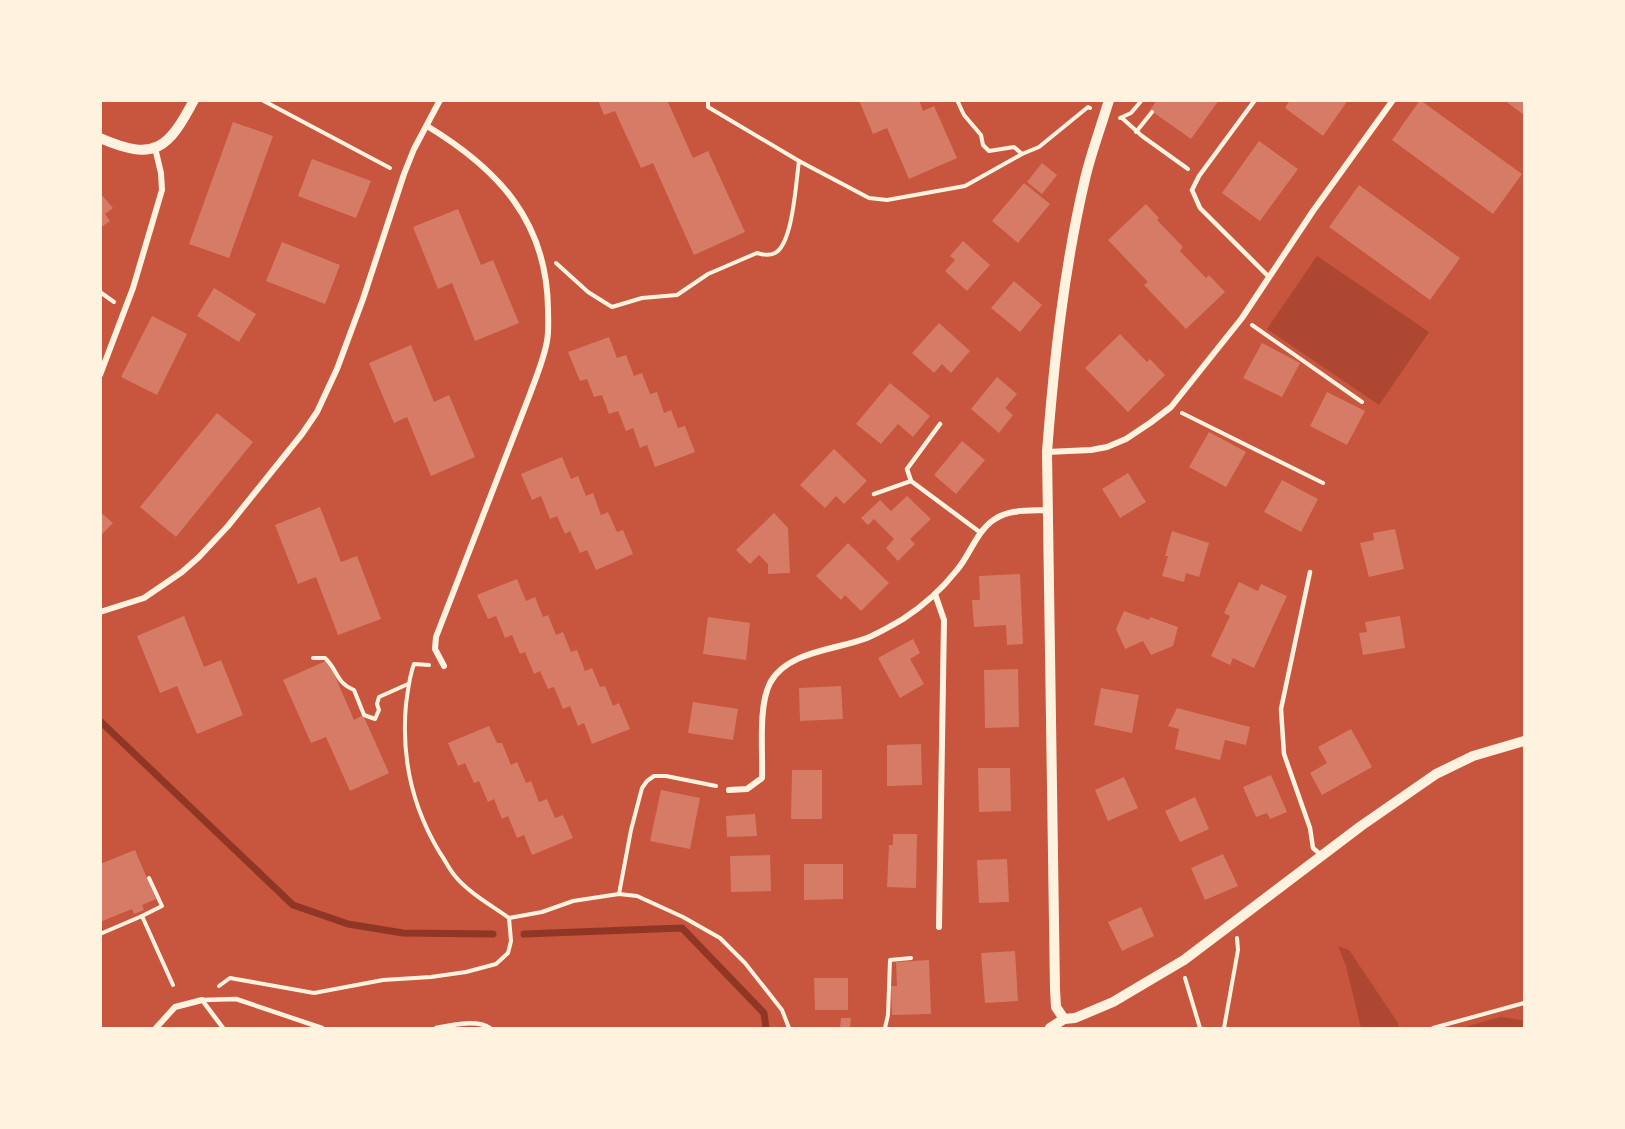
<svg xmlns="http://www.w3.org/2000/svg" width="1625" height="1129" font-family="Commissioner,sans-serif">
  <rect width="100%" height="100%" fill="#c8553d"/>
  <g fill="#ae4732">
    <polygon points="1317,256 1429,332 1379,405 1267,329"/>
    <polygon points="1338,946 1349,950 1398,1023 1399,1028 1361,1028 1346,966"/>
    <polygon points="1500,1017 1522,1020 1524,1028 1461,1028"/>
  </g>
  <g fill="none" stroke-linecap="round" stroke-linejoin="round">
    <g stroke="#8f3625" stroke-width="7">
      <polyline points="100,721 293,905 348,924 403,933 493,934"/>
      <polyline points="524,934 682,928 764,1013 766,1028"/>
    </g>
  </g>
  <g fill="#d67c66">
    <polygon points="598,100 667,100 693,158 708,151 745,232 694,255 653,163 641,168 615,111 604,115"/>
    <polygon points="859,100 919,100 923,111 934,106 957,158 909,179 887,128 873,134"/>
    <polygon points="1157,100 1219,100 1191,139 1150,110"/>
    <polygon points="1290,100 1348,100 1323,136 1285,108"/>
    <polygon points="1420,100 1522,174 1493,214 1392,140"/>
    <polygon points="1504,100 1524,100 1524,115"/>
    <polygon points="233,122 273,136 229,258 189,244"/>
    <polygon points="1259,141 1298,169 1260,221 1222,193"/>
    <polygon points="312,159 371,181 356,218 298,196"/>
    <polygon points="1042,163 1057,175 1042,194 1027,182"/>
    <polygon points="1024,183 1050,204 1018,243 992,221"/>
    <polygon points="1359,185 1460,258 1430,300 1329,227"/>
    <polygon points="100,193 113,208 105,214 110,221 100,228"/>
    <polygon points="1146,204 1159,218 1157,220 1183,247 1180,251 1206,278 1209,275 1225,292 1186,329 1144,285 1148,282 1108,240"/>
    <polygon points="458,209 481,265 493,260 519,323 475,341 452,283 438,289 413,227"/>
    <polygon points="963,241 990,265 967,291 945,271 955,260 950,256"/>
    <polygon points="282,242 340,265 325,304 266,281"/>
    <polygon points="1014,281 1042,305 1020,332 991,308"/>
    <polygon points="214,288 256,314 239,342 197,316"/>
    <polygon points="152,316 187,334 157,395 121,377"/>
    <polygon points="939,323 970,351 951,373 942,364 934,373 912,353"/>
    <polygon points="1120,334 1147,362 1150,359 1165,375 1128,412 1085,368"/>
    <polygon points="609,337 617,358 626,355 634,376 642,373 650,394 657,392 664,413 671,410 678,428 685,426 695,452 655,467 647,445 640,448 633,428 626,431 618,411 609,414 602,395 594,397 587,379 580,381 568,352"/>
    <polygon points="1262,343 1300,363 1282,397 1243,378"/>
    <polygon points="411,345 434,402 449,395 475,457 431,476 407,417 394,423 369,363"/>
    <polygon points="997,377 1017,394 1005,408 1013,415 999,433 971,409"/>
    <polygon points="890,383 930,416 913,437 898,424 881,444 856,424"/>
    <polygon points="1327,392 1365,411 1347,445 1310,426"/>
    <polygon points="217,413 253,442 176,537 140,507"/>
    <polygon points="1209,432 1246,452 1226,487 1189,467"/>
    <polygon points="962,441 985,460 956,494 934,475"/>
    <polygon points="834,449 867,481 844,504 836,496 825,508 800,485"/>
    <polygon points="562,457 571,479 578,476 586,496 593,493 601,515 608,512 617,532 623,530 633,554 596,570 587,550 580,553 570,531 565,534 557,516 550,519 541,496 532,500 521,474"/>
    <polygon points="1128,473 1146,502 1120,518 1102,489"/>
    <polygon points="1282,480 1318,499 1301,532 1264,512"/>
    <polygon points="907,496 931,519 910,539 915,544 898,561 886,548 894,539 874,519 868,525 861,518 880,500 891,511"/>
    <polygon points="320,507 341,562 357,556 381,619 338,635 316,577 298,584 275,525"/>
    <polygon points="100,512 113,523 100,536"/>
    <polygon points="774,513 788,528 790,573 768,574 768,564 759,555 750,564 736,550"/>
    <polygon points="1395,529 1404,569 1369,577 1360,543 1374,540 1373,533"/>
    <polygon points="1172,531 1209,543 1199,577 1186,573 1184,582 1162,576 1168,556 1165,556"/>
    <polygon points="848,543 889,583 861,611 845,595 841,600 816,576"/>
    <polygon points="1020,574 1023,644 1007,645 1006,625 974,627 972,600 980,600 979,576"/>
    <polygon points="517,579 526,601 535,597 543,617 548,615 556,635 563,632 571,652 577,650 585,671 592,668 600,687 605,686 613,706 619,703 630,729 592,744 584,723 578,726 570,706 563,709 554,687 548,689 540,671 534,674 525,652 520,654 512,635 505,638 496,616 488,619 477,595"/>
    <polygon points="1239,582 1258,591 1261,584 1287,596 1254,668 1233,658 1230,665 1211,656 1230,616 1224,613"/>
    <polygon points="1124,611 1149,620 1150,617 1178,627 1173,646 1151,655 1143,641 1125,649 1116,629"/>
    <polygon points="184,616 204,667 221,660 243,715 197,734 177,686 160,693 137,636"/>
    <polygon points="1400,616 1405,648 1363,655 1359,633 1367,632 1365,622"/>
    <polygon points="708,617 750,623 746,660 703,654"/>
    <polygon points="913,639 920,653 910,659 924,684 900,698 878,658"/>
    <polygon points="328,660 354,720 363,715 389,773 350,791 326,737 311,743 283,680"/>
    <polygon points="1018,669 1019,727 985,728 984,670"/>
    <polygon points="841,686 843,719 800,721 799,688"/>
    <polygon points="1101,688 1139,695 1132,733 1094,725"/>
    <polygon points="693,702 738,709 733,740 688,733"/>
    <polygon points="1177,708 1250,727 1246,745 1225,740 1220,760 1175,749 1179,729 1168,726"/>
    <polygon points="489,726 497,743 502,743 511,765 517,762 526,783 531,781 539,802 547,799 555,818 563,815 573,838 532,855 524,835 517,838 508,816 502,819 494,799 488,802 479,781 474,783 465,763 458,766 448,743"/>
    <polygon points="1351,729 1372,767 1322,795 1310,773 1327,763 1318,747"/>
    <polygon points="921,744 922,785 887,786 887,745"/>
    <polygon points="978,768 1010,768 1011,811 979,812"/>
    <polygon points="792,770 822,770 822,819 791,819"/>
    <polygon points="1271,775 1287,812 1270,819 1267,813 1256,817 1243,787"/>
    <polygon points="1124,777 1138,808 1108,821 1095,790"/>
    <polygon points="661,790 700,798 690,849 650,841"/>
    <polygon points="1195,797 1209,829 1180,842 1165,811"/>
    <polygon points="755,814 757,836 727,837 726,816"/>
    <polygon points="893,834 917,834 916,888 887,887 889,845 893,845"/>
    <polygon points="135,850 156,899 142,905 144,910 134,914 132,909 100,922 100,864"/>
    <polygon points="1223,854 1238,886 1205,900 1191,868"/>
    <polygon points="770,855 771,891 731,892 730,856"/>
    <polygon points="1007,859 1009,902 979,903 977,860"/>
    <polygon points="804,864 843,864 843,899 804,900"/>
    <polygon points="1141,907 1154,936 1122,951 1108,922"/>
    <polygon points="1015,951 1018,1001 985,1003 981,953"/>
    <polygon points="929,960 931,1014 892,1015 891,986 897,986 896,962"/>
    <polygon points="814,978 848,978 848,1010 815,1010"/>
    <polygon points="841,1018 851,1018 850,1028 840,1028"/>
  </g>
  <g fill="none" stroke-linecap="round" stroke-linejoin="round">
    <g stroke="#fff3e0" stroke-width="4">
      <polyline points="262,100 390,168"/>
      <polyline points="708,100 708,107 799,161"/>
      <polyline points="957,100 964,115 981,135 983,145 989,151 1014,147 1022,154"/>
      <polyline points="1120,118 1131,113 1142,100"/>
      <polyline points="1122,118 1142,136 1188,169"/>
      <polyline points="1136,132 1152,112"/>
      <path d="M556,263L588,292L612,307L642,298L677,295L708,274L757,253C763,255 769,256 775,253C793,244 796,181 799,161L869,198L887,200L965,186L1022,154L1039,147L1088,107L1090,108"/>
      <polyline points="100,292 114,302"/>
      <polyline points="1252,325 1362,402"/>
      <polyline points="1182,413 1323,483"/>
      <path d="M313,658H325C338,670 336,683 354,690L364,715L375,719L379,710L377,704L379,697L408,684"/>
      <polyline points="619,894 631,830 642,788 647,781 654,776 666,776 716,786"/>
      <polyline points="142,916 162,906 149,878"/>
      <polyline points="509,918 542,912 573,901 619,894 637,896 683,917 720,938 745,963 782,1010 789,1028"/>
      <polyline points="100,934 142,916 173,985"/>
      <polyline points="1185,978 1200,1028"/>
      <path d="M219,986L230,978L314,993L383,980L431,977L466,972L496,964L508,953L511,941L509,918C491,905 469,893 455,876C449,869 445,860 440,853C412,807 401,758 406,704C408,691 409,677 414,664L429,665"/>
      <polyline points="885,1028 888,1015 890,960 911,958"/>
      <polyline points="1224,1028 1238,950 1237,938"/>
      <polyline points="1433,1028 1524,1003"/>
    </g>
    <g stroke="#fff3e0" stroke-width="4.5">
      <polyline points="1255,100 1199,176 1192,190 1200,208 1269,277"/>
      <polyline points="940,424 907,469 911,481 981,533"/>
      <polyline points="874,494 911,481"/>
      <polyline points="1310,572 1281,709 1284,754 1310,828 1313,848 1320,854"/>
      <polyline points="202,1000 236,999 322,1028"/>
      <polyline points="202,1000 223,1028"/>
      <path d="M436,1028C451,1025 477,1019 490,1028"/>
    </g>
    <g stroke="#fff3e0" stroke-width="6">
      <path d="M427,126C498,169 547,221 548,309C548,319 549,331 547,341C544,359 536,377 530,394L436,637L435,649L444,666"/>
      <polyline points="100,375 133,288 162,190 161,173 155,148"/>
      <polyline points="1047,452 1091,450 1107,447 1126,439 1150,423 1171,407 1242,318 1313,211 1393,100"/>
      <polyline points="935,594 944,620 939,927"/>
      <polyline points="100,612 144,598 182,572 199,557 228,526 302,434 317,412 337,369 363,299 404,174 414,149 440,100"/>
      <path d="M729,790L747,789L762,778C763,751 758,707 770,683C787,651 836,650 867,638C879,633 891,626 903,619C923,606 942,589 957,570C970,555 977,530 995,519C1010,509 1030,511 1048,510"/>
      <polyline points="156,1028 175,1007 202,1000"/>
    </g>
    <g stroke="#fff3e0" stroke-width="10">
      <path d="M100,138C155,162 168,149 194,100"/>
      <path d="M1064,1019L1056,1007L1055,989L1047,452C1054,361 1064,268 1085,179C1091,153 1101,127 1109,100"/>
      <polyline points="1050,1028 1064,1019 1075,1018 1113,1002 1184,960 1361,826 1436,774 1473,756 1524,741"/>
    </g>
  </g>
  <rect width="1625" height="1129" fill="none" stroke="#fff3e0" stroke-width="204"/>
</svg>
